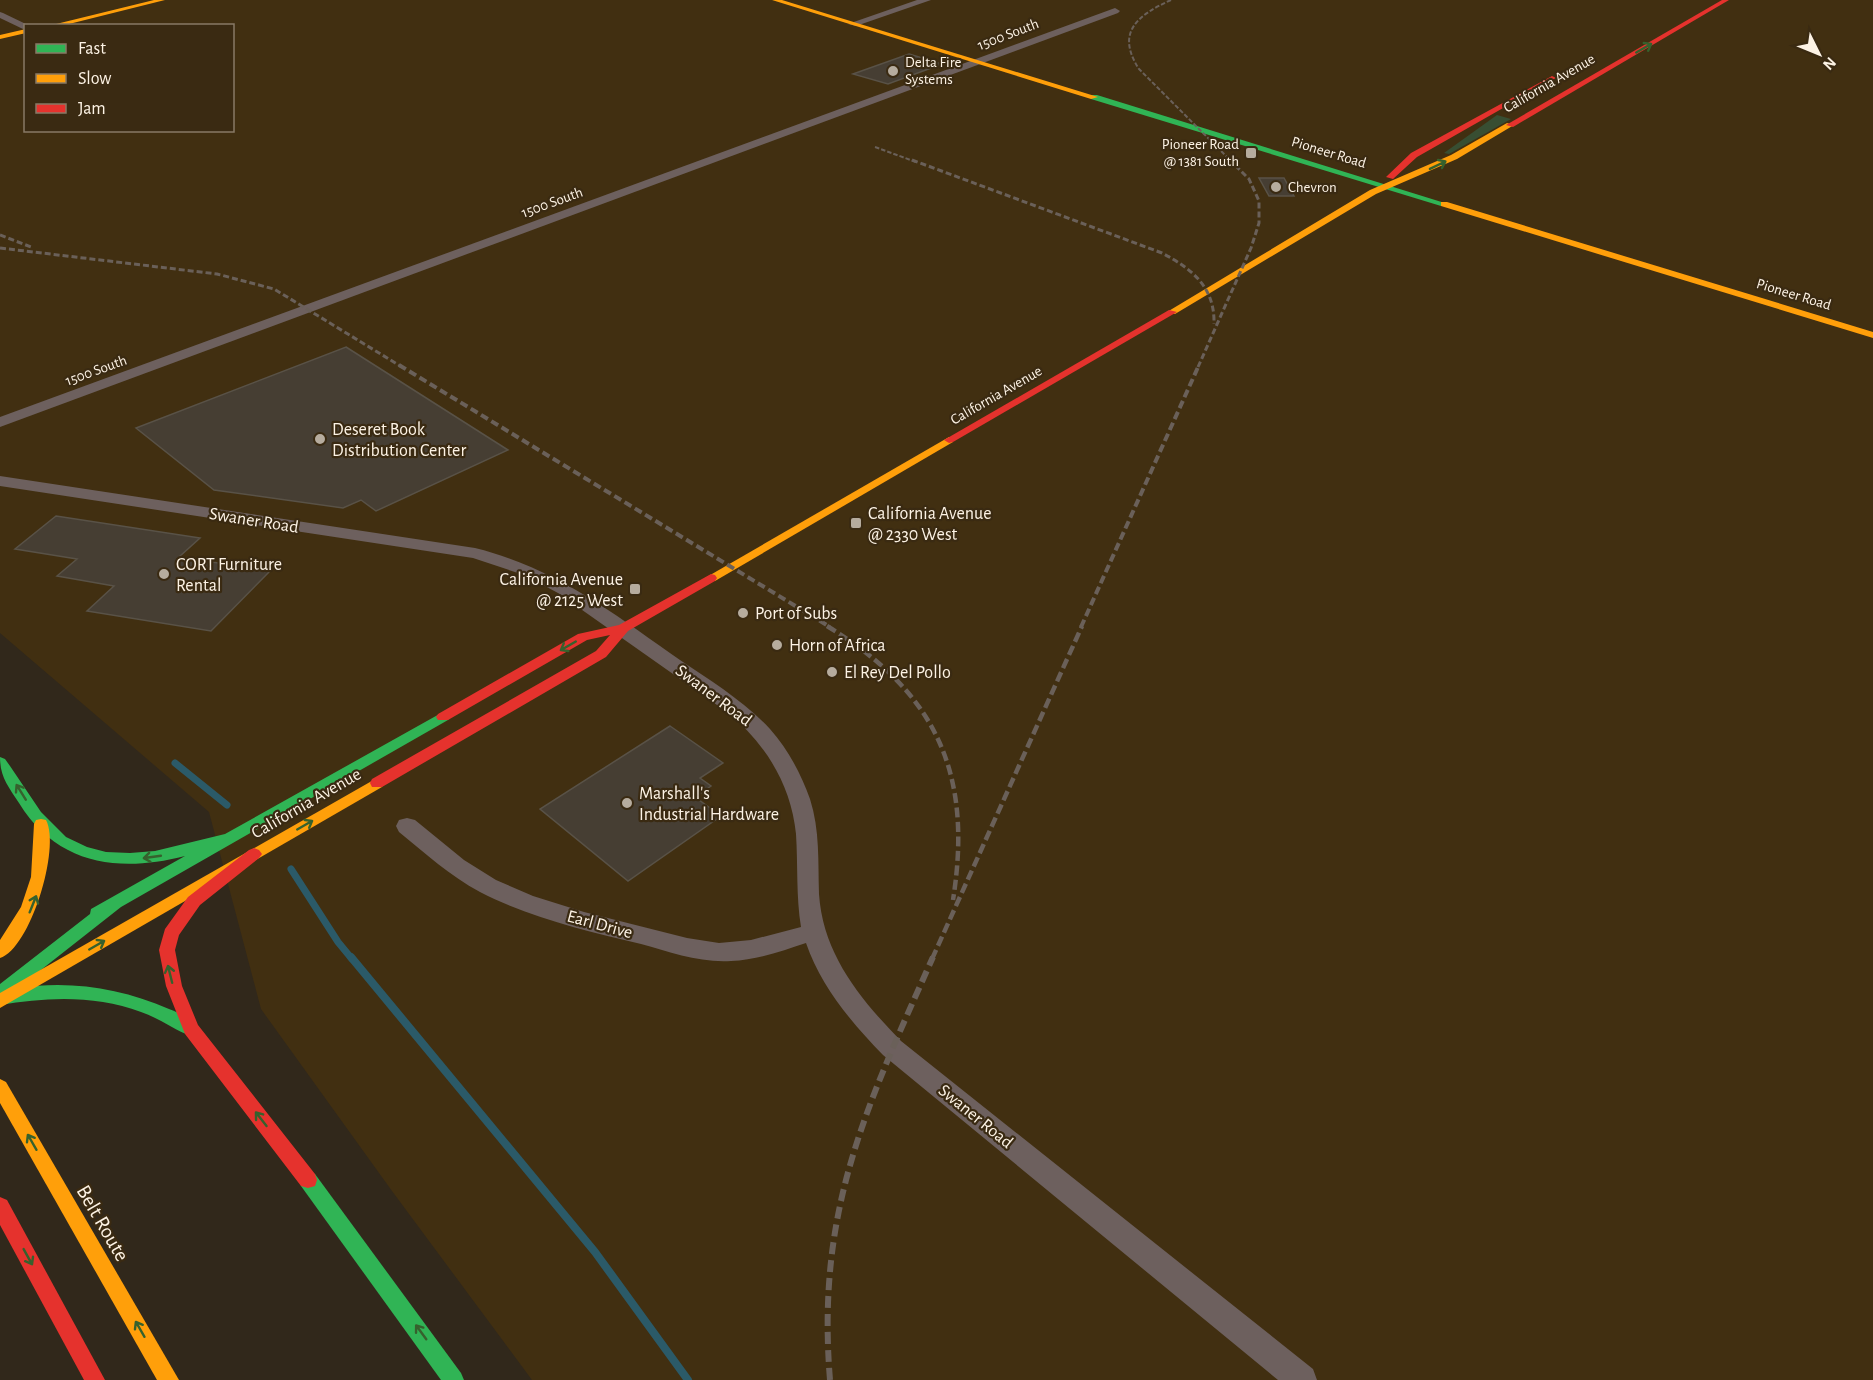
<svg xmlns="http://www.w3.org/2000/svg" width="1873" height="1380" font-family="'Alegreya Sans',sans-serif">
  <rect width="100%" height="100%" fill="#31281b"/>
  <path fill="#412f11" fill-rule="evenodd" d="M0,0H1873V1380H532L392,1191L261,1009L209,812L0,633ZM26,26H232V130H26Z"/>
  <polygon fill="#384e32" points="1497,115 1511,119 1449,154 1444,153"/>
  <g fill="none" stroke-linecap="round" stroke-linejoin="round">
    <g stroke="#2b5a68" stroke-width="7">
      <polyline points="175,763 227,805"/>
      <polyline points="291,869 338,942 352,959"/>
    </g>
    <polyline stroke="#2b5a68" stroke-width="8" points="351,957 595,1252 688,1380"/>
  </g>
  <g fill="#463e33" stroke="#595247" stroke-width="1.5">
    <polygon points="909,54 942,64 888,84 853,74"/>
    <polygon points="1259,178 1284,178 1294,196 1269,196"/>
    <polygon points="346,347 508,450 376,511 361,500 343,508 214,490 136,428"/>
    <polygon points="56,516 200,538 179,557 270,571 211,631 87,611 114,586 57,576 77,559 15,549"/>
    <polygon points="670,726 723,763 700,778 711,786 695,797 721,816 628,881 540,809"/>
  </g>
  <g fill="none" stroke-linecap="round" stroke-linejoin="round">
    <g fill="#6d605e" fill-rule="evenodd">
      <polygon points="917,0 931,0 856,26 848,24"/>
      <polygon points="1115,8 1120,11 1118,13 0,427 0,417"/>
      <polygon points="0,12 3,13 30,26 23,29 0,18"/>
      <path d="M0,476L475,548C556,568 613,613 680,660C711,681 744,701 770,729C788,749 801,774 810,799C820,830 818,862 819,894C823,954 860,999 901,1041L1313,1369L1317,1380H1278L883,1055C852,1023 821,987 806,943C782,951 757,960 731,961C700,963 670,952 641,944C587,931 530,918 480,892C450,876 425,853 399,832L396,826L399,820L407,818L415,820L464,860L496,880L533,896L584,912L687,938L719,943L751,940L801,927C796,896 798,865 796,834C791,784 765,743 727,712L558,593L524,575L473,558L0,486Z"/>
    </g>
    <g fill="#30b455" fill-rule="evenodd">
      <polygon points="1091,95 1097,95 1448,204 1441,206 1091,99"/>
      <path d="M443,712L448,714L450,717L448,720L121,907L18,988C70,980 121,988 169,1009C179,1013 195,1019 200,1029L197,1034L191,1036C174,1030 159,1018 141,1012C96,995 47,997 0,1005V984L90,914L91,909L185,856C119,873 57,865 19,803C8,786 0,777 0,757L5,759L10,766L41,812L66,837L87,847L106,852L130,853L155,851L225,834Z"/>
      <polygon points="308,1172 315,1174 461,1373 464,1380 441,1380 301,1186 299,1180 301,1174"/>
    </g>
    <g fill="#ff9f0a" fill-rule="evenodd">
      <polygon points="154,0 165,0 61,26 48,26"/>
      <polygon points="772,0 782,0 1098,97 1091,99"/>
      <polygon points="26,29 26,33 0,39 0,35"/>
      <polygon points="1507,123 1514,125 1457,159 1376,194 1175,314 1167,312 1370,190 1451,155"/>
      <polygon points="1441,202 1447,202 1873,332 1873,338 1441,206"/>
      <polygon points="949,437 953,438 953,442 715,581 707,581 705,578"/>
      <polygon points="377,778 382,779 384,783 382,787 0,1008 0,993"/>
      <path d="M41,819L46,820C61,848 30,949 0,958V940L21,907L31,877L34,824L36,820Z"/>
      <polygon points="0,1079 6,1082 179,1380 157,1380 0,1103"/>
    </g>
    <g fill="#e5322d" fill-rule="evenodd">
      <polygon points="1722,0 1729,0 1513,127 1506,125"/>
      <polygon points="1552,76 1556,78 1554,79 1417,157 1393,179 1386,177 1411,153"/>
      <polygon points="1169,310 1177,312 953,442 949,443 944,440"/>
      <polygon points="711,574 715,575 717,578 715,581 628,631 606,657 382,787 372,787 370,783 372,779 596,651 610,635 587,640 448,720 438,720 436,717 438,714 578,634 619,625"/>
      <polygon points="254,848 259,850 262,854 259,858 200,905 179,935 175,950 182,986 198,1025 315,1174 317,1180 315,1186 308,1188 301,1186 185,1034 166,986 159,950 165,929 188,897 249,850"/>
      <polygon points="0,1197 7,1200 105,1380 84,1380 0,1225"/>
    </g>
    <g stroke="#6a6059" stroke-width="2" stroke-dasharray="4.5 2" stroke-linecap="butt">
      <path d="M1171,0C1138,15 1115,32 1139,69L1232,162"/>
      <polyline points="875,147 916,162"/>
    </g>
    <g stroke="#6a6059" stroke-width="3" stroke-dasharray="6 3" stroke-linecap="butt">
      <path d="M912,160L1162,253C1192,269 1215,287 1214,324"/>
      <polyline points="0,235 31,247"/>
      <polyline points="0,248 217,274 274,289 402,367"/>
      <polyline points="1198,367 1251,248 1259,223 1259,201 1249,179 1230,160"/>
    </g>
    <g stroke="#6a6059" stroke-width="4" stroke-dasharray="8 4" stroke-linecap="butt">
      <polyline points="399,365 830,627"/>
      <polyline points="1081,627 1199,365"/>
    </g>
    <g stroke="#6a6059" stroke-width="4.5" stroke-dasharray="10 4.5" stroke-linecap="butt">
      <path d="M827,626C937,693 973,774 953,900"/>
      <polyline points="932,959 1082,626"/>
    </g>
    <path stroke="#6a6059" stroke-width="6" stroke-dasharray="12 6" stroke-linecap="butt" d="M830,1380C816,1211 866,1107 933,957"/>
  </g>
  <defs><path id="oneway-shaft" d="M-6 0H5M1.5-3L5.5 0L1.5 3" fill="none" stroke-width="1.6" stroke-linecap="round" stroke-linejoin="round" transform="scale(1.5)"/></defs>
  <g stroke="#36612d">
    <use href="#oneway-shaft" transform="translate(1644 48) rotate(-30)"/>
    <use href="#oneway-shaft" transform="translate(1438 165) rotate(-26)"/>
    <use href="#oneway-shaft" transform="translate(568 646) rotate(150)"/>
    <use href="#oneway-shaft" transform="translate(21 792) rotate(-122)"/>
    <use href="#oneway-shaft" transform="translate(305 825) rotate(-30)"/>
    <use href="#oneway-shaft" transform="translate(152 857) rotate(172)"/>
    <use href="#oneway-shaft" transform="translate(33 904) rotate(-68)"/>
    <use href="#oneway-shaft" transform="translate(97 945) rotate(-30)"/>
    <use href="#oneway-shaft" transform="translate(170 974) rotate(-104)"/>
    <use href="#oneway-shaft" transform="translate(261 1119) rotate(-128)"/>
    <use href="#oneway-shaft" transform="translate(32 1142) rotate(-120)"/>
    <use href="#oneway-shaft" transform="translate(28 1257) rotate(61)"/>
    <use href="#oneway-shaft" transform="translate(140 1329) rotate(-120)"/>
    <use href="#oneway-shaft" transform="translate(421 1332) rotate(-126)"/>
  </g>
  <g fill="#b6ac9e" stroke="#3a2a12" stroke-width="2">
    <circle cx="893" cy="71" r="6"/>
    <rect x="1245" y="147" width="12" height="12" rx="3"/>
    <circle cx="1276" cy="187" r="6"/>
    <circle cx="320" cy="439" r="6"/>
    <rect x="850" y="517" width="12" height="12" rx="3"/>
    <circle cx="164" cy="574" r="6"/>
    <rect x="629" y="583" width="12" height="12" rx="3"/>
    <circle cx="743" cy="613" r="6"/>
    <circle cx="777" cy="645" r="6"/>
    <circle cx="832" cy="672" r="6"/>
    <circle cx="627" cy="803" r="6"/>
  </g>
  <g text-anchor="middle" stroke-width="4.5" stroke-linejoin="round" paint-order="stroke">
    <g font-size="15" fill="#fdf3e5" stroke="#3a2a12">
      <text transform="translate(1008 34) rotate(-21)" y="5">1500 South</text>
      <text transform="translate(1549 83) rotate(-30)" y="5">California Avenue</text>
      <text transform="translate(1329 152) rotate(17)" y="5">Pioneer Road</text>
      <text transform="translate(552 202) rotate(-20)" y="5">1500 South</text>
      <text transform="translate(1794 294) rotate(17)" y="5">Pioneer Road</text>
      <text transform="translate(96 370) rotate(-20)" y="5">1500 South</text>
      <text transform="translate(996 395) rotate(-30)" y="5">California Avenue</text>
    </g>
    <g font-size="15" fill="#fdf3e5" stroke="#3a2a12" text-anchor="start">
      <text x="905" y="67">Delta Fire<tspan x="905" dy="17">Systems</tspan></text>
      <text x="1239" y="149" text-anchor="end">Pioneer Road<tspan x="1239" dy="17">@ 1381 South</tspan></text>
      <text x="1288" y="192">Chevron</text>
    </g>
    <g font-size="18" fill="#fdf3e5" stroke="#3a2a12" text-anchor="start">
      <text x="332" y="435">Deseret Book<tspan x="332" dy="21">Distribution Center</tspan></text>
      <text x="868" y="519">California Avenue<tspan x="868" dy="21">@ 2330 West</tspan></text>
      <text x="176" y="570">CORT Furniture<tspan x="176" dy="21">Rental</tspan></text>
      <text x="623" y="585" text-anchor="end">California Avenue<tspan x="623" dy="21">@ 2125 West</tspan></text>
      <text x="755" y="619">Port of Subs</text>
      <text x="789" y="651">Horn of Africa</text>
      <text x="844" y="678">El Rey Del Pollo</text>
      <text x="639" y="799">Marshall's<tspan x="639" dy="21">Industrial Hardware</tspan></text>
    </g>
    <g font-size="18" fill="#fdf3e5" stroke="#3a2a12">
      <text transform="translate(254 520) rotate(9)" y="6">Swaner Road</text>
      <text transform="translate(714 695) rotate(37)" y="6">Swaner Road</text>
      <text transform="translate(306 803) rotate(-30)" y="6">California Avenue</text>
      <text transform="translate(600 924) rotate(15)" y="6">Earl Drive</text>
      <text transform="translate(976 1116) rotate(39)" y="6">Swaner Road</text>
    </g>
    <g font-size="21" fill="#fdf3e5" stroke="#3a2a12">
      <text transform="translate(103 1223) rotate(60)" y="7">Belt Route</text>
    </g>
  </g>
  <rect x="24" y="24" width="210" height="108" fill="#3a2a12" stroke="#887a66" stroke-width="1.5"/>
  <rect x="36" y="44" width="30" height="9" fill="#30b455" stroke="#887a66" stroke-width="1.5"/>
  <text x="78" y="54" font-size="18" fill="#fdf3e5">Fast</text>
  <rect x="36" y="74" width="30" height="9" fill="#ff9f0a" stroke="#887a66" stroke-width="1.5"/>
  <text x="78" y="84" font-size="18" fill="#fdf3e5">Slow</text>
  <rect x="36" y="104" width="30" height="9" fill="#e5322d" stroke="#887a66" stroke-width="1.5"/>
  <text x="78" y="114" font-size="18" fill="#fdf3e5">Jam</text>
  <g transform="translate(1819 54) rotate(133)" stroke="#3a2a12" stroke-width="4.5" paint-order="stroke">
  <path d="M0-4.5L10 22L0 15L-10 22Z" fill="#fdf3e5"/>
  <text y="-9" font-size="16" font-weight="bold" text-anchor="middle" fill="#fdf3e5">N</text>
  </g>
</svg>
